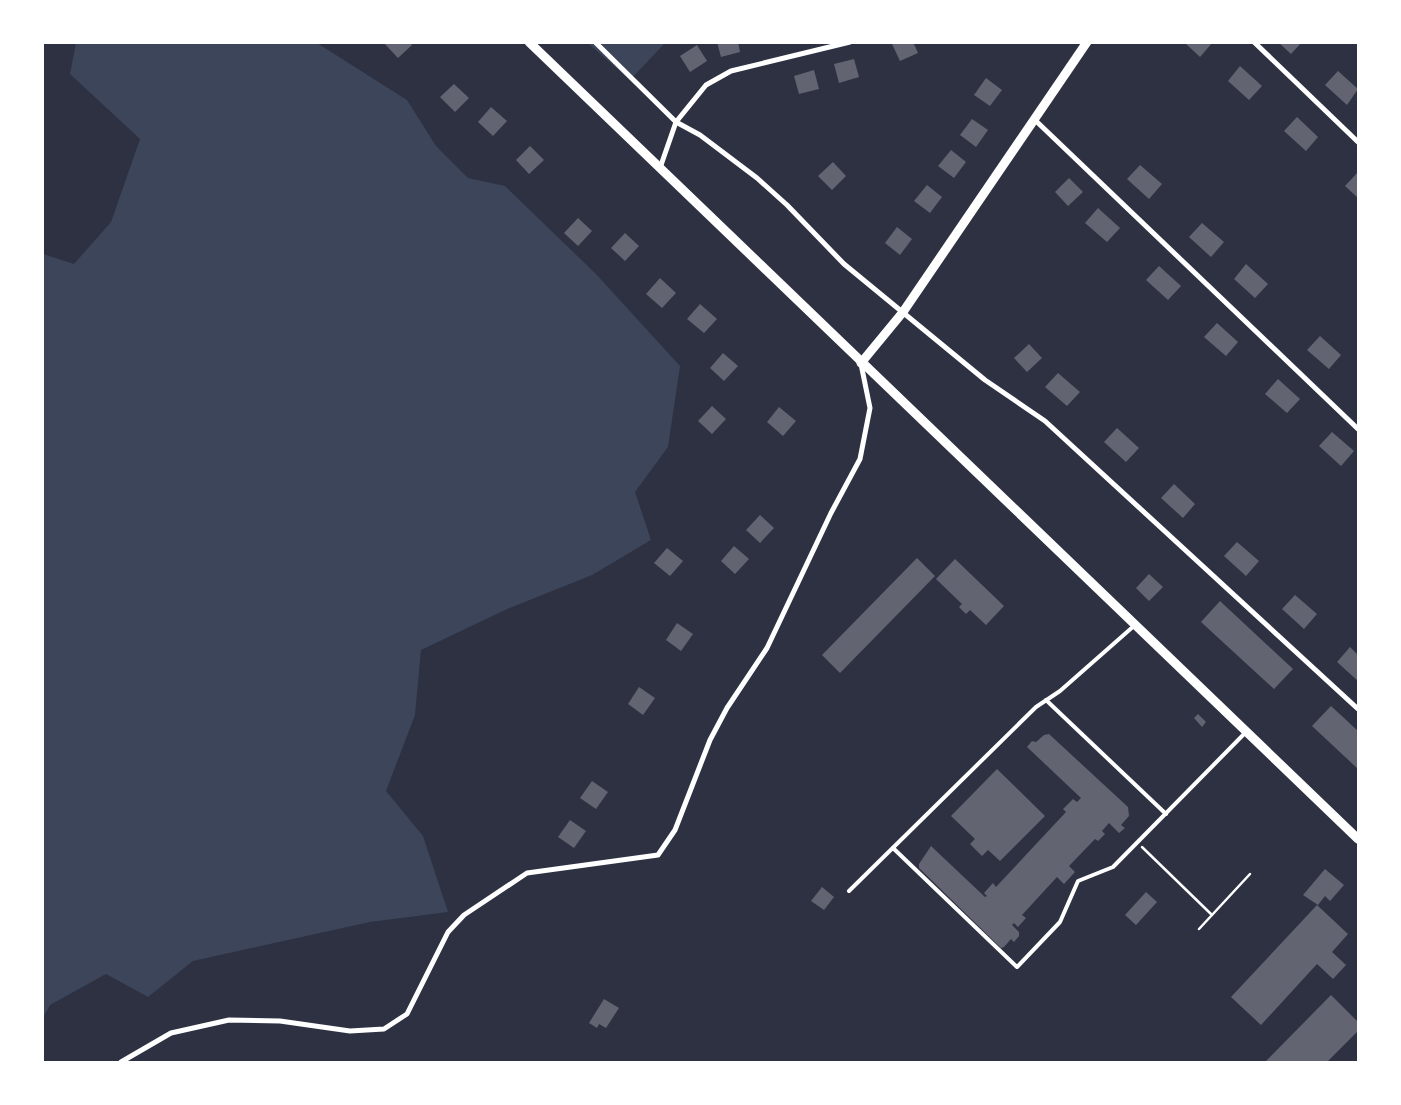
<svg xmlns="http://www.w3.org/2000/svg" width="1401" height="1105" font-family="'Fira Sans Condensed',sans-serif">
  <rect width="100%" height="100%" fill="#2d3142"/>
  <g fill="#3c4559">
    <polygon points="76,43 317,43 407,100 436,146 468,178 505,186 596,274 680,366 668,447 635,492 651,540 592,575 505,610 421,650 415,715 386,791 423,836 448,912 370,922 193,961 148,997 106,974 50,1005 43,1018 43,254 74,264 111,222 140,139 70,74"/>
    <polygon points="588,43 665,43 630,80"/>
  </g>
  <g fill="#626471">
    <polygon points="383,42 410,42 412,45 398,58"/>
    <polygon points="717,42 738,42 740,52 721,57"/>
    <polygon points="895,42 913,42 918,53 900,61 892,44"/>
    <polygon points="1184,42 1213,42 1200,57"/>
    <polygon points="1278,42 1302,42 1291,54"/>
    <polygon points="697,45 707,61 690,72 680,56"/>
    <polygon points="854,59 859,77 839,83 834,64"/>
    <polygon points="1240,66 1262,86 1249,100 1228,81"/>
    <polygon points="814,70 819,89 799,94 794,76"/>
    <polygon points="1338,71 1358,89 1347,105 1325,85"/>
    <polygon points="986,78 1002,90 990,106 974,95"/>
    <polygon points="454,84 469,98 455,112 440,97"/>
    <polygon points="491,107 507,121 493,136 478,122"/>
    <polygon points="1297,117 1318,137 1306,151 1284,131"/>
    <polygon points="972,119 988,130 976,147 960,135"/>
    <polygon points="530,146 544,160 529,174 516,160"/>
    <polygon points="951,150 966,162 954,178 938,166"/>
    <polygon points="833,162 846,176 832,190 818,176"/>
    <polygon points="1140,165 1162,184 1149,199 1127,179"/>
    <polygon points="1358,172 1358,198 1345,186"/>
    <polygon points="1069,178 1083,192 1068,206 1055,192"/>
    <polygon points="927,185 942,197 930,213 914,201"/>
    <polygon points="1098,208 1120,228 1107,242 1085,223"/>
    <polygon points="578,218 592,231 578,246 564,233"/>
    <polygon points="1202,223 1224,242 1211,257 1189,237"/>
    <polygon points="897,227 912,239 900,255 885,243"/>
    <polygon points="625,233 639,246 625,261 611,248"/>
    <polygon points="1246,264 1268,284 1255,298 1234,279"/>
    <polygon points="1159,266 1181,286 1168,300 1146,280"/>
    <polygon points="660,278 676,293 662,308 646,294"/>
    <polygon points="700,304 717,319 704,333 687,319"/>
    <polygon points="1217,323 1238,342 1226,356 1204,337"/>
    <polygon points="1320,336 1341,355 1329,369 1307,350"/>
    <polygon points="1029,344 1042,358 1027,372 1014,358"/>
    <polygon points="723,353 738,366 724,381 710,368"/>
    <polygon points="1058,373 1080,392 1067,406 1045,387"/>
    <polygon points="1278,379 1300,399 1287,413 1265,394"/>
    <polygon points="712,406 726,419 712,434 698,421"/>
    <polygon points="779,407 796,421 783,436 767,422"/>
    <polygon points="1117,428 1139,448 1126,462 1104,442"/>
    <polygon points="1332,432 1354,451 1341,466 1319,446"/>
    <polygon points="1174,484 1195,504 1183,518 1161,498"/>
    <polygon points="760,515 774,528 760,543 746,530"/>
    <polygon points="1237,542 1259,561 1246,576 1224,556"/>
    <polygon points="734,546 749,559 735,574 721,561"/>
    <polygon points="667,548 683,561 670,576 654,563"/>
    <polygon points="917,558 935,576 840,673 822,655"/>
    <polygon points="955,559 1004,606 986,625 970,610 966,614 959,607 962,604 936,579"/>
    <polygon points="1149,574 1163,587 1149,601 1136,588"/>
    <polygon points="1295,595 1317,614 1304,629 1282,609"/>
    <polygon points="1220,601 1293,669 1274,689 1201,622"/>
    <polygon points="677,623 693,634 681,651 666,640"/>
    <polygon points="1350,647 1358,655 1358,681 1337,662"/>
    <polygon points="639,687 655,698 643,715 628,704"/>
    <polygon points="1331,706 1358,731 1358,769 1312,726"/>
    <polygon points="1198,714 1206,722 1202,727 1194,718"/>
    <polygon points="1049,734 1128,807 1129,816 1121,825 1125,828 1119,833 1109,823 1102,831 1105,834 1098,841 1095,839 1069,866 1075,872 1064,884 1057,877 1022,915 1026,918 1018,927 1014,923 1012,925 1019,932 1019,936 1014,942 1011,939 1004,947 1001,948 919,868 919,864 931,846 985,897 987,896 984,893 993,883 996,887 1066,812 1063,809 1073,799 1077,802 1081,798 1027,747 1032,741 1036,742 1044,735"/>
    <polygon points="997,769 1045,816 1000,861 988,850 982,856 970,844 975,839 951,816"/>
    <polygon points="592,781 608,792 596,809 580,798"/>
    <polygon points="570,820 586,831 574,848 558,837"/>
    <polygon points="1325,869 1344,885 1330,901 1325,896 1318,905 1303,895"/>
    <polygon points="822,887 834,897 824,910 811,901"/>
    <polygon points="1146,892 1157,902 1136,925 1125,915"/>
    <polygon points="1317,905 1348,934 1332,952 1346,965 1333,979 1317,964 1261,1025 1231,997"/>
    <polygon points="1331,995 1358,1022 1358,1031 1327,1062 1265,1062"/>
    <polygon points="604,999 619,1008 606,1028 599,1024 597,1028 589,1023"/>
  </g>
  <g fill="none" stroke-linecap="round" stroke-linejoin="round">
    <g stroke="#fff" stroke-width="2.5">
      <polyline points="1142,847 1212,915"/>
      <polyline points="1199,929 1250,874"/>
    </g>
    <g stroke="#fff" stroke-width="4">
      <polyline points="1046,700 1166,814"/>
      <polyline points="893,848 1017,967 1060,922 1078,881 1113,867 1246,732"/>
      <polyline points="849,891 1036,707 1060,691 1135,625"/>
    </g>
    <g stroke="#fff" stroke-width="5">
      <polyline points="595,42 676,122 700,135 757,178 787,205 844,264 985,380 1045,421 1358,709"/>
      <polyline points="1254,42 1358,142"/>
      <polyline points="1035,120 1358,429"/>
      <polyline points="660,168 676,122 706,85 731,71 850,42"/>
      <polyline points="121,1062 171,1033 229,1020 280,1021 350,1031 384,1029 407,1014 448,932 464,915 527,873 658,855 675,830 710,740 727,708 767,648 831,513 860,459 870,408 861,364"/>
    </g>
    <g stroke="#fff" stroke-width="9">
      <polyline points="529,42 1358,839"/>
      <polyline points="861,363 903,312 1087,42"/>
    </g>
  </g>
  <rect width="1401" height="1105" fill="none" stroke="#ffffff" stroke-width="88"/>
</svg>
